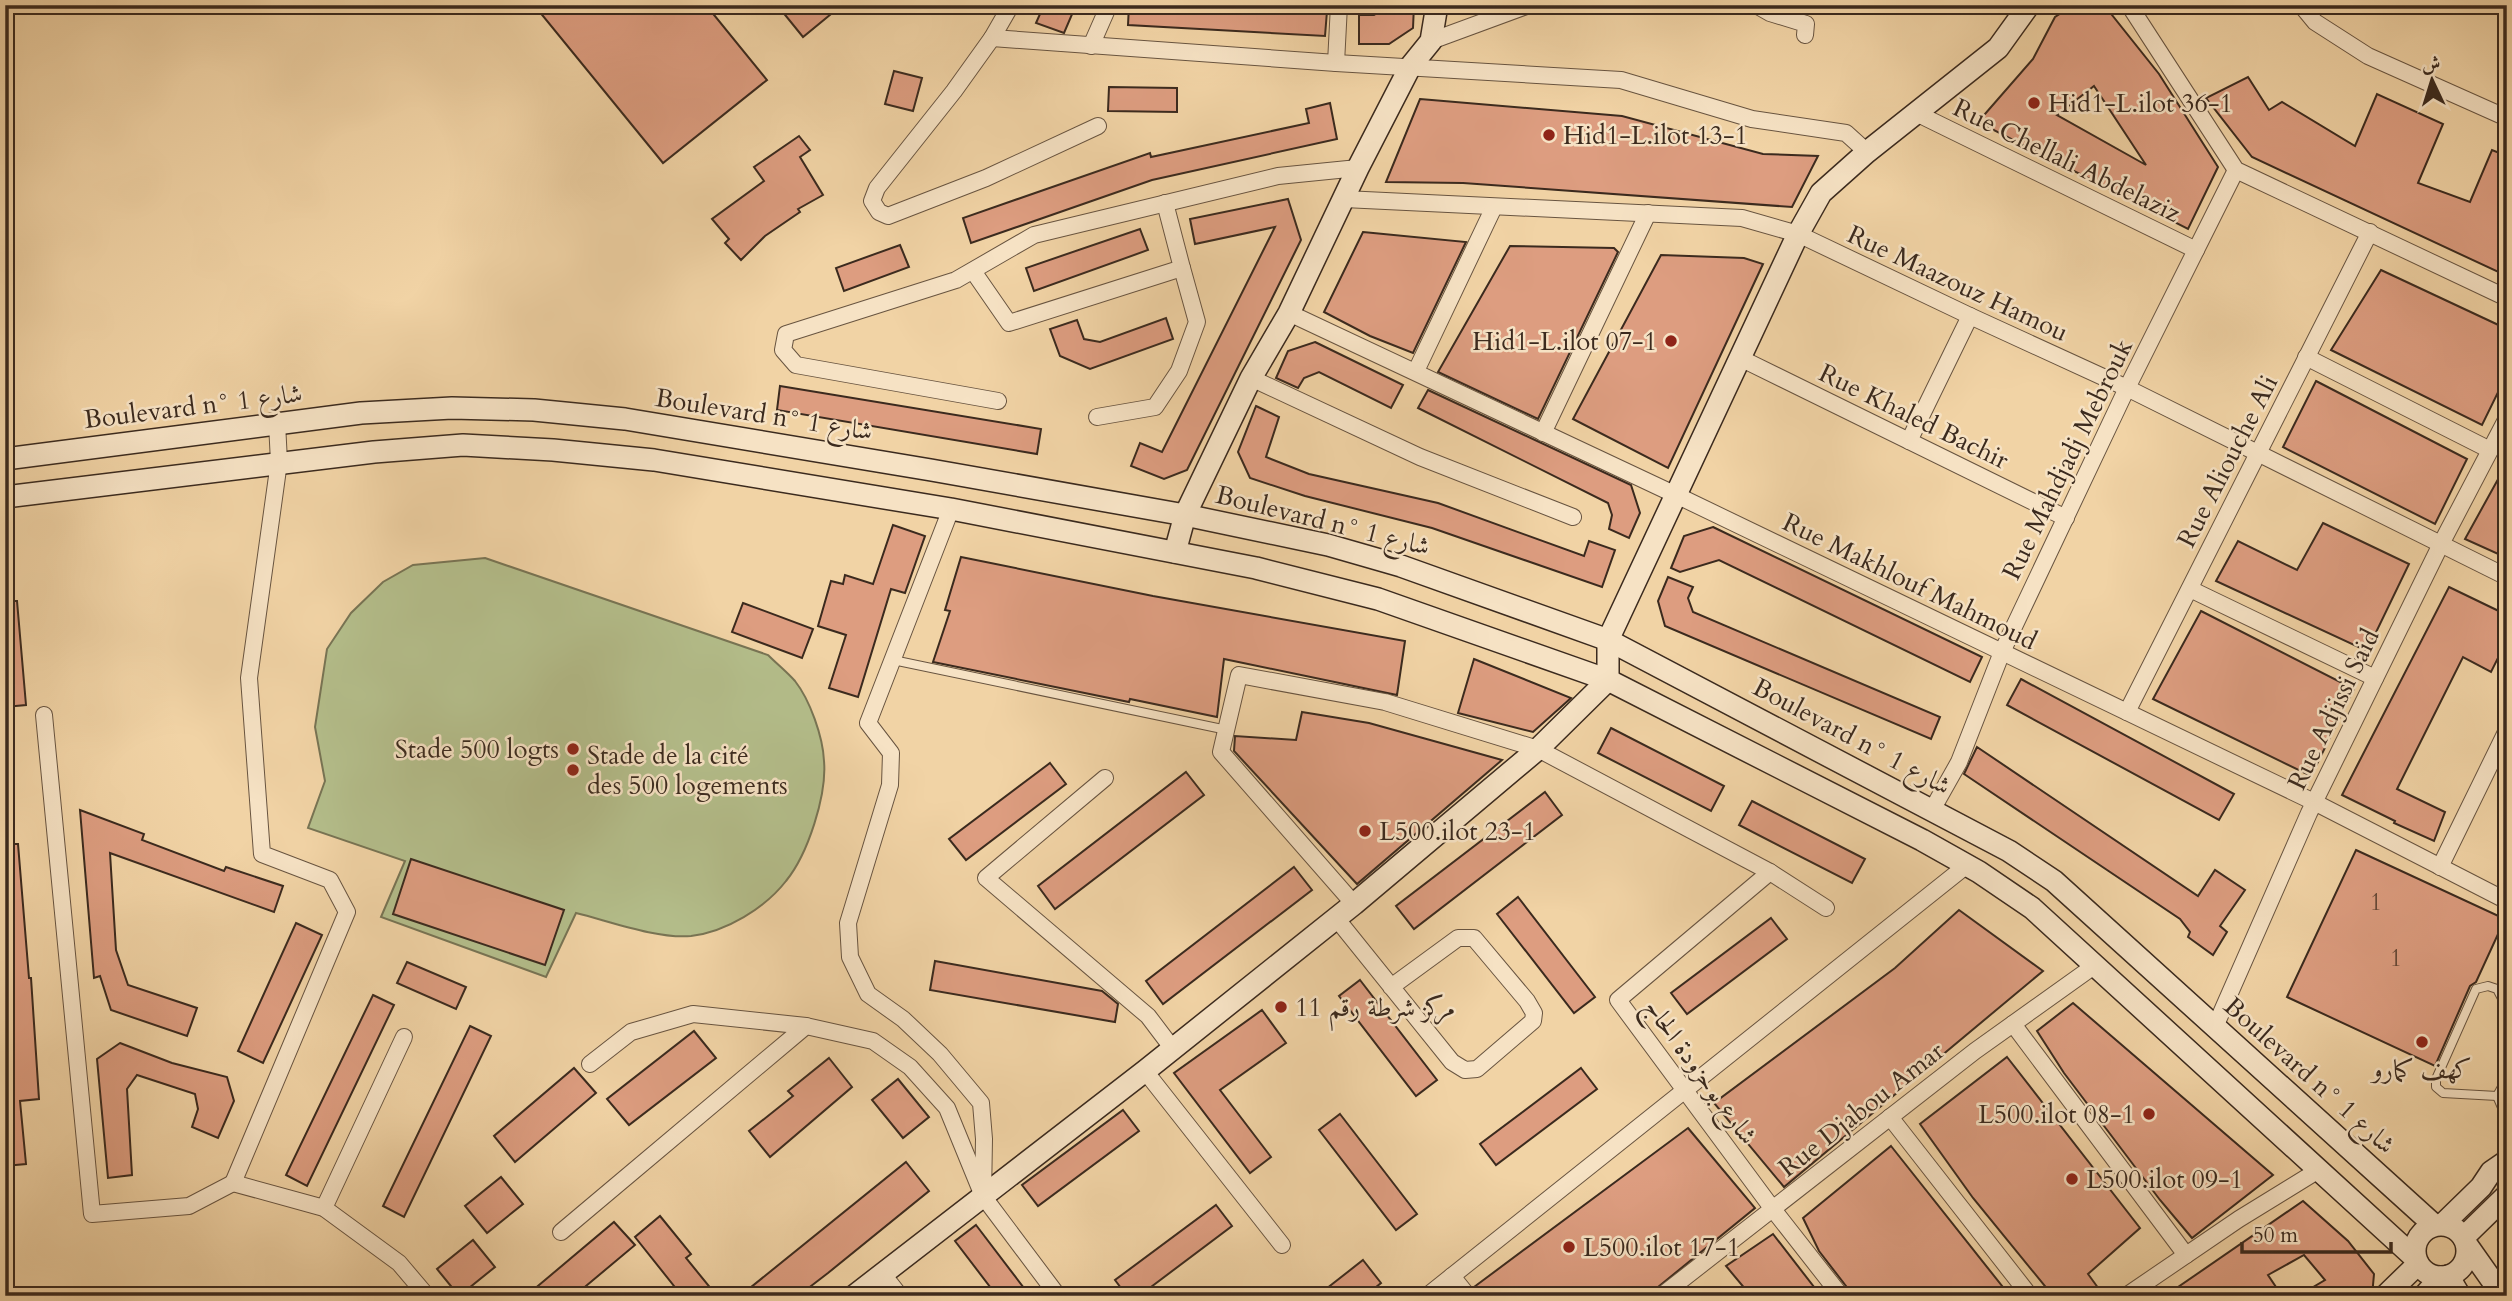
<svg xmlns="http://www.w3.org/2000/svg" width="2512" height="1301" font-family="Cardo,Amiri,serif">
  <rect width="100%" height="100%" fill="#f1d3a5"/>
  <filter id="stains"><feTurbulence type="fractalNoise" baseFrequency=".00286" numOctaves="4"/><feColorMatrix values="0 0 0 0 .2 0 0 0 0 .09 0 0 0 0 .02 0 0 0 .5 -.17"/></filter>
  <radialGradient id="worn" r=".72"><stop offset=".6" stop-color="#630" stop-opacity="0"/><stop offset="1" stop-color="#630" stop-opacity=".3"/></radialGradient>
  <path fill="#b4be8b" stroke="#787454" stroke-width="2" d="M485,558L768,655C777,664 787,672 795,681C810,700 823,737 824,761C827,795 808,854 786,881C765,908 726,932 691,936C657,939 609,921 576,913L546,977L381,917L405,861L308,828L325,781L315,727L327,649L351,613L383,582L413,565Z"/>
  <g fill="#dd9d80" stroke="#3b2a1e" stroke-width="2" fill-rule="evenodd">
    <polygon points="534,5 706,5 767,80 663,163"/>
    <polygon points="777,5 842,5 803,37"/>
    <polygon points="1044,5 1076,5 1064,33 1036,23"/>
    <polygon points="1129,5 1222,5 1327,11 1325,36 1128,25"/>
    <polygon points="1390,5 1414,5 1413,28 1389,44 1359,44 1359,15 1374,15"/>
    <path d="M2074,5H2104L2159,74L2218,167L2188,229L1978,122L2033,59L2055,17ZM2094,86L2146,165L2057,115Z"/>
    <polygon points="894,71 922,78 913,111 885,104"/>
    <polygon points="2248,77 2269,110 2282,102 2355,146 2377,94 2443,124 2418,183 2470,202 2492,150 2507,156 2507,276 2252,157 2206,98"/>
    <polygon points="1109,87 1177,88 1177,112 1108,111"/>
    <polygon points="1420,99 1622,116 1763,154 1818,156 1792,207 1463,183 1386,182"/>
    <polygon points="1330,103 1337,139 1152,180 971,243 963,218 1150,153 1151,157 1309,123 1306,109"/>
    <polygon points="799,136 810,150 800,157 823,195 798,209 800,212 765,236 741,260 725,243 729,239 712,219 764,181 754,167"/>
    <polygon points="1288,199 1301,240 1187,470 1164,479 1131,466 1140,443 1162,452 1275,227 1195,244 1190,219"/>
    <polygon points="1140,229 1148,250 1034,291 1026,268"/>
    <polygon points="1363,232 1466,242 1413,353 1370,336 1324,312"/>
    <polygon points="900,245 909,267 844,291 836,268"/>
    <polygon points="1510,246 1614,248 1618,252 1538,419 1438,372"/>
    <polygon points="1661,255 1744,258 1763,264 1668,468 1573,419"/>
    <polygon points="2381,270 2507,329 2507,374 2482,425 2331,350"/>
    <polygon points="1166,318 1173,339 1090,369 1060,356 1050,329 1077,320 1084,339 1100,342"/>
    <polygon points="1315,342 1403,385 1391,408 1319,372 1304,378 1298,388 1276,378 1288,351"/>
    <polygon points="2316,381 2467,459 2435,524 2283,447"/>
    <polygon points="780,386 1041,429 1037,454 777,410"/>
    <polygon points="1428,390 1631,485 1640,513 1629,538 1609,529 1612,515 1608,503 1418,408"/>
    <polygon points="1256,406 1279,417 1266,457 1309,474 1438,503 1584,556 1589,541 1615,550 1602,587 1432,528 1305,496 1250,478 1238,452"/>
    <polygon points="2507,463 2507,558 2465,539"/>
    <polygon points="2323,523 2409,564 2367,651 2216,581 2238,541 2297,570"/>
    <polygon points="893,525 925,536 905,593 891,589 858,697 829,688 846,635 818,626 831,581 843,584 845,575 873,584"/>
    <polygon points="1713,527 1982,657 1970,682 1719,560 1680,572 1671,568 1684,536"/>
    <polygon points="961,557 1153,596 1405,641 1397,695 1224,659 1217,717 1130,699 1129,702 933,662 950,611 945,610"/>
    <polygon points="1668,577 1693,587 1688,598 1693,612 1940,717 1931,739 1665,626 1658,601"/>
    <polygon points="2449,587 2507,615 2507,640 2491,672 2463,657 2397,789 2445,812 2434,841 2394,823 2395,821 2342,795"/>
    <polygon points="5,601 17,601 26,705 5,707"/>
    <polygon points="743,603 813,629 802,658 732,632"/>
    <polygon points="2201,611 2354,689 2311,776 2153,699"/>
    <polygon points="1474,659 1571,698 1533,732 1458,713"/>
    <polygon points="2021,679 2234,794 2219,820 2007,705"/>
    <polygon points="1302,712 1369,723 1502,760 1357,884 1234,751 1235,736 1296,740"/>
    <polygon points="1611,728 1724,786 1711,811 1598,753"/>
    <polygon points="1977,747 2198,896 2215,870 2245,890 2220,926 2227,932 2213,955 2188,937 2190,932 2180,919 1964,774"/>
    <polygon points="1050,763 1066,784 966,860 949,839"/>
    <polygon points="1186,772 1204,795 1055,909 1038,886"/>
    <polygon points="1545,792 1562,815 1414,929 1396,906"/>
    <polygon points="1752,801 1865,859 1852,883 1739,825"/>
    <polygon points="80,810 144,834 142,840 224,871 226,867 283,886 274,912 110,853 116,950 128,985 197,1008 187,1036 111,1010 100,976 94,978"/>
    <polygon points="5,844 18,844 29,978 31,978 39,1099 20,1101 26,1164 5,1166"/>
    <polygon points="2356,850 2505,919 2476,982 2470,986 2435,1066 2287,997"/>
    <polygon points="411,859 564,910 545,965 393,914"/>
    <polygon points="1294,867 1312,890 1163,1004 1146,981"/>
    <polygon points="1518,897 1595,997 1574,1013 1497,914"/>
    <polygon points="1959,910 2043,971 1784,1187 1714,1103 1895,968"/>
    <polygon points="1771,918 1787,939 1687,1014 1671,993"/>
    <polygon points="296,923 322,935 263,1063 238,1051"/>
    <polygon points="935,961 1102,991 1118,1004 1115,1022 930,990"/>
    <polygon points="407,962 466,987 456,1009 397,983"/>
    <polygon points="1360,980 1437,1080 1416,1096 1339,996"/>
    <polygon points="373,995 394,1005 307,1186 286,1175"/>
    <polygon points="2073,1003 2273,1175 2192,1238 2160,1200 2064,1073 2037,1031"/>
    <polygon points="1262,1010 1286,1043 1220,1090 1271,1157 1250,1173 1174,1073"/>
    <polygon points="470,1026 491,1036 404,1217 383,1206"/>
    <polygon points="694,1031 716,1058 629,1125 607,1099"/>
    <polygon points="120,1043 172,1063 227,1077 234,1101 218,1138 192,1127 198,1109 195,1094 137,1075 127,1089 132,1175 108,1178 97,1059"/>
    <polygon points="2007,1057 2140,1228 2088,1274 2104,1296 2053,1296 1973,1198 1920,1124"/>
    <polygon points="829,1058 852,1087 770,1157 749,1131 793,1096 788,1091"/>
    <polygon points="574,1068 596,1093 515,1162 494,1136"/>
    <polygon points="1581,1068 1597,1089 1496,1165 1480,1144"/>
    <polygon points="898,1079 929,1117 903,1138 872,1100"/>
    <polygon points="1123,1110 1139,1131 1038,1206 1022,1185"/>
    <polygon points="1340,1114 1417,1214 1396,1230 1319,1130"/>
    <polygon points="1688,1128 1755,1208 1647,1296 1478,1296 1474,1287"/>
    <polygon points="1891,1146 2010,1296 1851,1296 1849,1290 1819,1251 1803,1218"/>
    <polygon points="906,1162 929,1191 828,1273 798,1296 740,1296"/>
    <polygon points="501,1177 523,1204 487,1233 465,1206"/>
    <polygon points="2303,1201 2348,1241 2374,1274 2372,1296 2298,1296 2325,1280 2304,1255 2268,1275 2282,1296 2165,1296"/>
    <polygon points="1216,1205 1232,1226 1139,1296 1127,1296 1115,1280"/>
    <polygon points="660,1216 691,1254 686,1258 717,1296 682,1296 635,1237"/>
    <polygon points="614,1222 635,1245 574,1296 526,1296"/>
    <polygon points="976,1225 1030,1296 997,1296 955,1241"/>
    <polygon points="1773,1234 1821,1296 1751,1296 1726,1266"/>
    <polygon points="473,1240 495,1267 459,1296 437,1269"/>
    <polygon points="1363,1260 1381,1283 1365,1296 1317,1296"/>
  </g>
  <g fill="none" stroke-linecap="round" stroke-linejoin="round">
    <defs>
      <g id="lane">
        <polyline points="893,660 1227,730"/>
        <polyline points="2507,1078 2497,1096 2507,1119"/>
        <polyline points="2497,1096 2443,1093 2436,1087 2436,1079 2476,989 2488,986 2497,989 2507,1008"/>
      </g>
      <g id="street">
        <polyline points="1011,5 992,38 1336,63 1621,80 1752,119 1846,133 1867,152"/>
        <polyline points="1756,5 1770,13 1806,24 1805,35"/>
        <polyline points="2129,5 2236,170 2507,298"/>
        <polyline points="2301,5 2315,22 2368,56 2507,118"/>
        <polyline points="992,38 954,91 877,188 872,201 879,212 888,216 986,178 1098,126"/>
        <polyline points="1431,41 1529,5"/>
        <polyline points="1091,46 1109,5"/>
        <polyline points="1336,63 1339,5"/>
        <polyline points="1916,113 2196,250"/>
        <polyline points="1344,199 1742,218 1798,234 1970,316 2127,388 2507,577"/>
        <polyline points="973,271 1009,323 1182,268 1165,203"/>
        <polyline points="1289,313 1676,495 2314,802 2507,901"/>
        <polyline points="2306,357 2490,450"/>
        <polyline points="1740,358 2066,518"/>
        <polyline points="1416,371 1494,207"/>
        <polyline points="1251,378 1420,457 1573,517"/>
        <polyline points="998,401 796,365 783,350 786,334 956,280 1034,235 1278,176 1358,168"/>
        <polyline points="1097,417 1155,407 1179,371 1197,322 1182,268"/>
        <polyline points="277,423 279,462 249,678 262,854 330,880 347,912 233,1183 324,1208 399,1263 427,1296"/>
        <polyline points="1543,433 1648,213"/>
        <polyline points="1909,441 1970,316"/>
        <polyline points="951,509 868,723 891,753 890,785 848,923 850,957 868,994 903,1019 940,1054 981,1103 984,1139 983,1196"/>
        <polyline points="2190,589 2375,678"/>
        <polyline points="2127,712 2370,232"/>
        <polyline points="44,715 92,1214 189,1206 233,1183"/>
        <polyline points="1105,778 986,878 1148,1016 1173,1049"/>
        <polyline points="1932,810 1959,762 2002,652 2127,388 2236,170"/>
        <polyline points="2440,867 2507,730"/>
        <polyline points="1770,872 1618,1000 1772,1208 1841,1296"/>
        <polyline points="1354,904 1221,752 1239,675 1385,702 1538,749 1770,872 1826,908"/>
        <polyline points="1336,918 1452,1062 1465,1070 1477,1069 1533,1021 1534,1013 1527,1001 1474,938 1458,938 1391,987"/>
        <polyline points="2013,1024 2186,1255"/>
        <polyline points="2215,1027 2309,813 2441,544 2507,418"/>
        <polyline points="590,1064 631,1032 693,1014 806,1026 873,1041 910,1067 947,1108 983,1196 1058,1296"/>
        <polyline points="1145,1071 1282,1245"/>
        <polyline points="1890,1117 2030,1296"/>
        <polyline points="324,1208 404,1037"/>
        <polyline points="561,1232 806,1026"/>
        <polyline points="882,1273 900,1296"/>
        <polyline points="1452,1276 1468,1296"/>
        <polyline points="1427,1296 1967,865"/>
        <polyline points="1661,1296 1975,1051 2094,966"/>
        <polyline points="2126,1296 2239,1219 2317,1171"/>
      </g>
      <g id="secondary">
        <polyline points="5,459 361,413 452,408 534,410 625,419 931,470 1185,515 1328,545 1401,566 1608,640 2009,851 2054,881 2434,1225"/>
        <polyline points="5,497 374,452 463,445 553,450 654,460 951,509 1256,568 1378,599 1608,680 1922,840 1979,872 2032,908 2415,1258"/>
        <polyline points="1175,552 1185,515 1251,378 1289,313 1358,168 1410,67 1431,41 1437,5"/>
        <polyline points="2443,1224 2481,1187 2491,1172 2507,1161"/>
        <circle cx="2441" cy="1251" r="26"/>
        <polyline points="2464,1237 2507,1195"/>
        <polyline points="2467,1245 2503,1296"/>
        <polyline points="2448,1276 2460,1296"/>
        <polyline points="854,1296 1145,1071 1354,904 1538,749 1608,680 1608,640 1798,234 1821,193 1867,152 1998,48 2029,5"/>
        <polyline points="2385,1296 2418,1264"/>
        <polyline points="2424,1296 2441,1277"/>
      </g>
    </defs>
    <use href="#lane" stroke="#685440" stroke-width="10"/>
    <use href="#street" stroke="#685440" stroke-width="18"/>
    <use href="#secondary" stroke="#3b2a1e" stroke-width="24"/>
    <use href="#lane" stroke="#f6e2c4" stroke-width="8"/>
    <use href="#street" stroke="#f6e2c4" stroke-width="16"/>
    <use href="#secondary" stroke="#f6e2c4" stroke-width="21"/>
  </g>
  <g fill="#8f2418" stroke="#f6e2c4" stroke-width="2.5">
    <circle cx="2034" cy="103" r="7"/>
    <circle cx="1549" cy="135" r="7"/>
    <circle cx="1671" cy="341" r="7"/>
    <circle cx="573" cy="749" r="7"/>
    <circle cx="573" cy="770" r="7"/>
    <circle cx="1365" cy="831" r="7"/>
    <circle cx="1281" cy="1007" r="7"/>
    <circle cx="2422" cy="1042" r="7"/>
    <circle cx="2149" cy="1114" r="7"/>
    <circle cx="2072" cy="1179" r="7"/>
    <circle cx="1569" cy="1247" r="7"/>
  </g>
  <g text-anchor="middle" stroke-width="5" stroke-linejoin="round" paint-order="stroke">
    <g font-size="23" fill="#644736">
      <text x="2376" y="910">1</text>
      <text x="2396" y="966">1</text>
    </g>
    <g font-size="26" fill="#3b2a1e" stroke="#f6e2c4" text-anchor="start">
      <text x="2048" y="112">Hid1-L.ilot 36-1</text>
      <text x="1563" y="144">Hid1-L.ilot 13-1</text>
      <text x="1657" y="350" text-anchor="end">Hid1-L.ilot 07-1</text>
      <text x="559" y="758" text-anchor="end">Stade 500 logts</text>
      <text x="587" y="764">Stade de la cité<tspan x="587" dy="30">des 500 logements</tspan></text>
      <text x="1379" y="840">L500.ilot 23-1</text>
      <text x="1295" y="1016">مركز شرطة رقم 11</text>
      <text x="2422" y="1078" text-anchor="middle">كهف كمارو</text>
      <text x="2135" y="1123" text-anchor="end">L500.ilot 08-1</text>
      <text x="2086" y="1188">L500.ilot 09-1</text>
      <text x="1583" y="1256">L500.ilot 17-1</text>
    </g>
    <g font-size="26" fill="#3b2a1e" stroke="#f6e2c4">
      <text transform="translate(2067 160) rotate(26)" y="9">Rue Chellali Abdelaziz</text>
      <text transform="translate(1958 283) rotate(25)" y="9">Rue Maazouz Hamou</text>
      <text transform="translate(193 406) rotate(-7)" y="9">Boulevard n° شارع 1</text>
      <text transform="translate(764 414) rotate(9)" y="9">Boulevard n° شارع 1</text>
      <text transform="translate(1914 416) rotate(26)" y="9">Rue Khaled Bachir</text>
      <text transform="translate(2067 459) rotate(-64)" y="9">Rue Mahdjadj Mebrouk</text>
      <text transform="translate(2227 461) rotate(-63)" y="9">Rue Aliouche Ali</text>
      <text transform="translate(1323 520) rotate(14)" y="9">Boulevard n° شارع 1</text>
      <text transform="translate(1910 581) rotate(26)" y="9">Rue Makhlouf Mahmoud</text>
      <text transform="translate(2333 709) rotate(-64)" y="9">Rue Adjissi Said</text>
      <text transform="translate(1852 736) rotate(28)" y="9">Boulevard n° شارع 1</text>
      <text transform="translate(1701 1071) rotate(54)" y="9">شارع بوحزودة الحاج</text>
      <text transform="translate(2310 1075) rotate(42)" y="9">Boulevard n° شارع 1</text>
      <text transform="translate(1861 1109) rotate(-38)" y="9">Rue Djabou Amar</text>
    </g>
  </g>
  <rect width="2512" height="1301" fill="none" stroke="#f1d3a5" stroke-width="28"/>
  <rect x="7" y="7" width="2498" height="1287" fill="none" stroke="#3b2a1e" stroke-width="3.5"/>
  <rect x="14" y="14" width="2484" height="1273" fill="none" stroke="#3b2a1e" stroke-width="2"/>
  <g transform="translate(2432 80) rotate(356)" stroke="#f6e2c4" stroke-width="5" paint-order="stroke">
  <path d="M0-5L12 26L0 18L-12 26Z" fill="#3b2a1e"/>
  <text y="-10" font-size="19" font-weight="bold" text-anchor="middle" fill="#3b2a1e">ش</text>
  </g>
  <path d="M2242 1242v10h149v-10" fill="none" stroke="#3b2a1e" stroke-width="3.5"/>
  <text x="2253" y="1242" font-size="21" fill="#3b2a1e" stroke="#f6e2c4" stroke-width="5" paint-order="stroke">50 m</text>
  <rect width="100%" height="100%" filter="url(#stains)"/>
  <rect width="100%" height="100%" fill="url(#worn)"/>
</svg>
